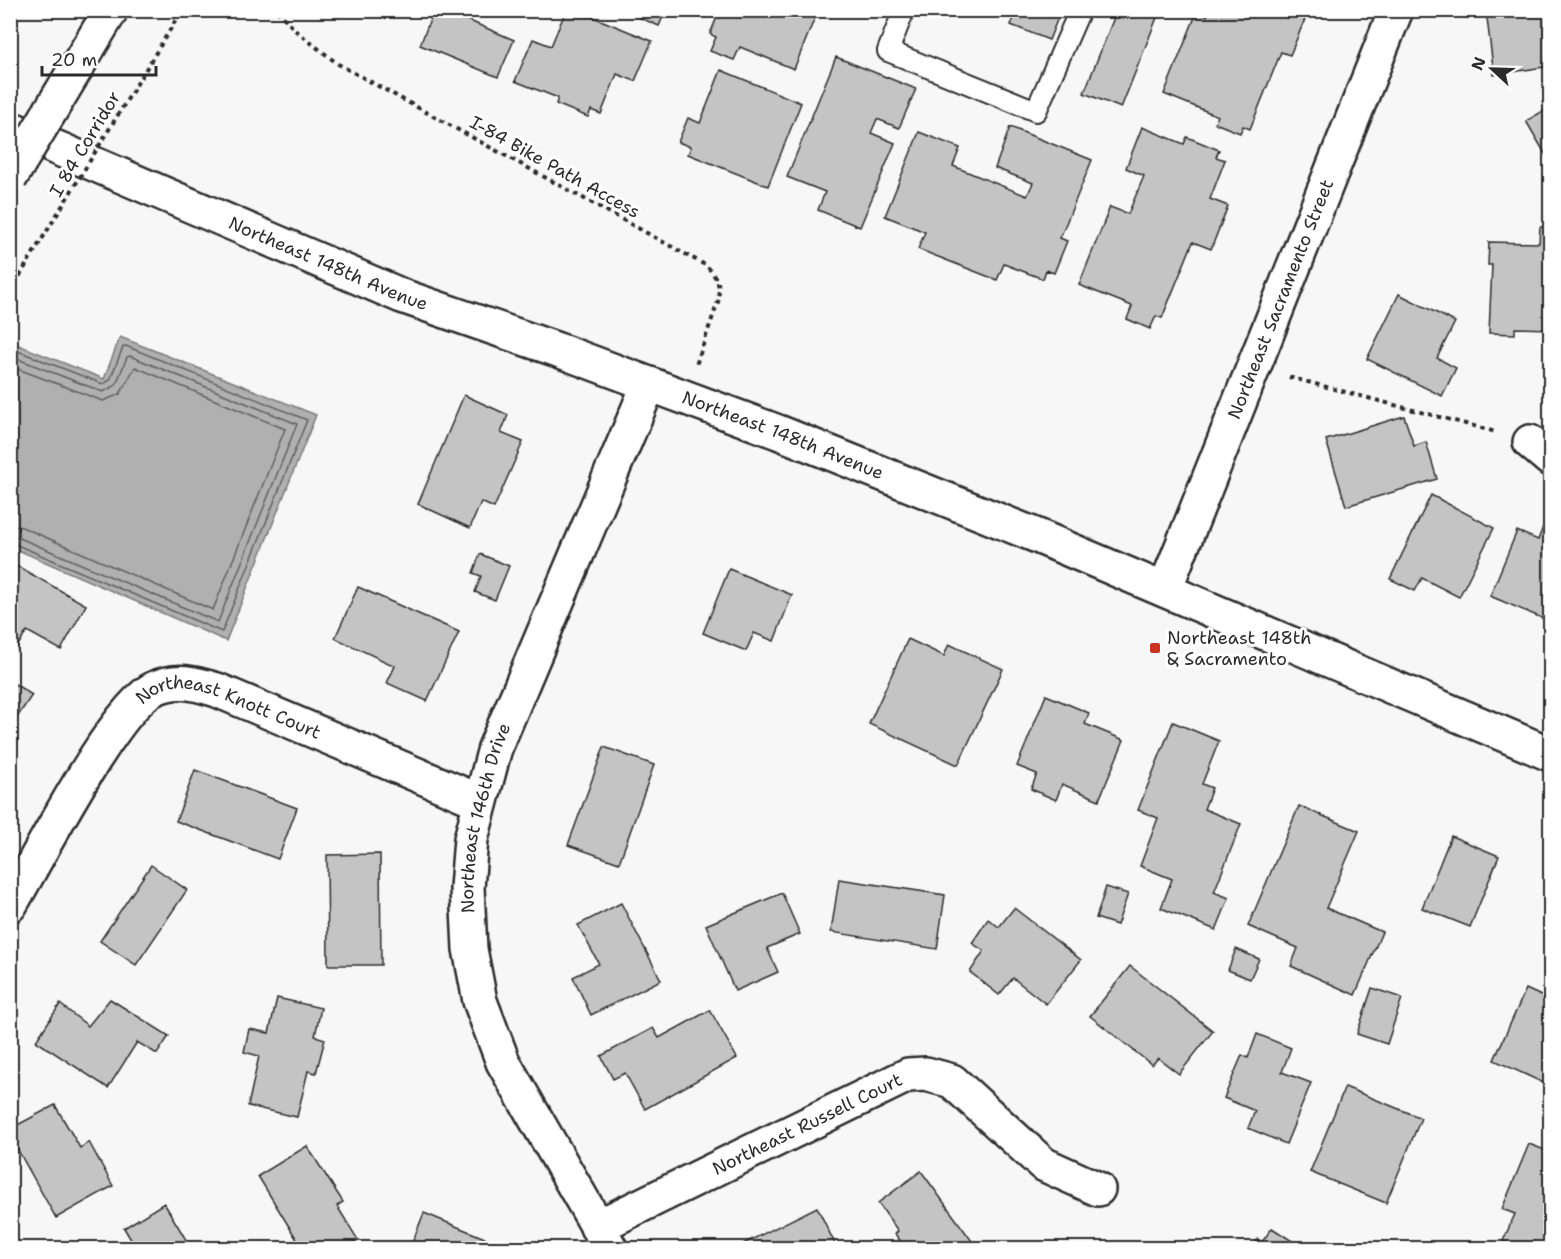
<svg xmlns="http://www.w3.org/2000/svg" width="1561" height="1259" font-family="'Shantell Sans',sans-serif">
  <rect width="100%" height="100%" fill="#f7f7f7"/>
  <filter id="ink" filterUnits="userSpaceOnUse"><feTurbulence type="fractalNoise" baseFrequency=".0167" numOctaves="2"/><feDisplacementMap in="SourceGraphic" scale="12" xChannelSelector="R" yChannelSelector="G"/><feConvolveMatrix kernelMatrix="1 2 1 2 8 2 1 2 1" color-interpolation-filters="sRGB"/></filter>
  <g filter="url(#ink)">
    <polygon fill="#b0b0b0" stroke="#7b7b7b" stroke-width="1.5" points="120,337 316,415 226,641 11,547 11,342 104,379"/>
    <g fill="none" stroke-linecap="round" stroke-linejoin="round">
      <g stroke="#606060" stroke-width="1.5">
        <polyline points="10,348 103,384 110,380 123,347 126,346 307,420 222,632 10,542"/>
        <polyline points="10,356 103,392 116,385 127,357 130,356 297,424 218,622 10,534"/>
        <polyline points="10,366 103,401 120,394 135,367 285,429 213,610 22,527 10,525"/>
      </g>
    </g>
    <g fill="#c4c4c4" stroke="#2b2b2b" stroke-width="1.5">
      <polygon points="434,10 444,10 514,40 498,77 420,45"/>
      <polygon points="566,10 576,10 652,41 635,81 617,74 601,114 591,110 588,117 556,104 558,98 515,81 533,39 551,46"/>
      <polygon points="622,10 666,10 659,26"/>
      <polygon points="720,10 818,10 794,69 740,47 734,60 710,51 716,37 710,34"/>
      <polygon points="1016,10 1061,10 1049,40 1011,25"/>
      <polygon points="1117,10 1160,10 1121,108 1084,93"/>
      <polygon points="1209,10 1308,12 1290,55 1281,52 1250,129 1243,126 1240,133 1215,123 1218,116 1164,94 1197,12 1207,16"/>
      <polygon points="1486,10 1550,10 1550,66 1494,75"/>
      <polygon points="836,57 916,89 899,128 877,119 871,133 895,143 860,227 818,210 825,192 787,177"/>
      <polygon points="721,70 801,103 768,186 688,154 691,147 678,142 688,118 700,123"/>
      <polygon points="1550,107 1550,162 1526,121"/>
      <polygon points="1010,127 1092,160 1060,238 1067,241 1054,273 1046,270 1043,279 1004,264 997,280 918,249 925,232 885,216 919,132 960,148 953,166 1027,196 1033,183 995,168"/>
      <polygon points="1142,127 1184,144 1187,137 1219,150 1216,157 1225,160 1210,199 1228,206 1211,249 1193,242 1162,318 1156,316 1150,329 1127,319 1132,306 1079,285 1110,207 1128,214 1144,176 1126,168"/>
      <polygon points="1540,227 1550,227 1550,329 1515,328 1515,334 1489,333 1492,265 1488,265 1489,242 1539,243"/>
      <polygon points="1399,294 1455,322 1437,358 1456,368 1442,396 1367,359"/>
      <polygon points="464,395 508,415 501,433 523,442 494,508 481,502 470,528 418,504"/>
      <polygon points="1404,416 1414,446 1426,442 1437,479 1346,506 1326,440"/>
      <polygon points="1431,495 1494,528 1459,597 1422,578 1415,591 1390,579"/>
      <polygon points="1543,527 1550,530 1549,621 1490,596 1517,531 1538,540"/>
      <polygon points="480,554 509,566 495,600 475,592 481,576 473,573"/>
      <polygon points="17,566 86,605 61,650 27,631 10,658 10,577"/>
      <polygon points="729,569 792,595 774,641 754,633 746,651 703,633"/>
      <polygon points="358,587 459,632 427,701 387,683 395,666 335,638"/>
      <polygon points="908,639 944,656 949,644 1003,669 958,765 869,724"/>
      <polygon points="10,681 32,695 10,728"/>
      <polygon points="1046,695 1089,713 1085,724 1124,740 1099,800 1062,784 1056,800 1031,789 1037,774 1017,766"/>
      <polygon points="1173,722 1219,741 1202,784 1212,788 1204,809 1241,824 1214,892 1229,898 1216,930 1161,908 1172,879 1140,866 1158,818 1138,810"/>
      <polygon points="604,747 654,765 619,863 568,845"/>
      <polygon points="195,770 297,808 278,859 176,821"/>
      <polygon points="1299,806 1359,831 1326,908 1382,932 1355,995 1291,966 1298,948 1248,926"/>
      <polygon points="1451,836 1499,856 1470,927 1422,908"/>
      <polygon points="380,854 381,965 328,965 327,855"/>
      <polygon points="151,865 187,890 136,965 100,941"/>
      <polygon points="839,879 945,895 937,949 831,932"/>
      <polygon points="1106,887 1128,894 1117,925 1096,918"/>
      <polygon points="782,893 800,934 767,948 778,972 735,991 706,925"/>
      <polygon points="621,903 661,980 591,1015 573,977 599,964 578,925"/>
      <polygon points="1014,908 1081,960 1046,1004 1013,978 999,995 970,972 984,951 972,943 988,919 999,927"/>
      <polygon points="1236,949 1259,959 1250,979 1228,970"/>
      <polygon points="1130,966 1213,1031 1179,1074 1158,1058 1152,1065 1090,1016"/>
      <polygon points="1372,988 1402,998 1387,1044 1357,1034"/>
      <polygon points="1526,989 1550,1000 1550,1086 1494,1060"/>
      <polygon points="277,998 321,1008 315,1036 325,1039 316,1073 308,1071 297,1117 248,1106 259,1056 244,1052 249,1029 269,1033"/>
      <polygon points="110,999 169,1036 157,1054 137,1042 108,1088 36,1041 60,1004 88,1026"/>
      <polygon points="710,1010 737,1058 645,1109 625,1073 613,1079 601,1056 653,1028 659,1038"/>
      <polygon points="1257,1034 1291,1048 1282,1072 1311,1083 1286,1144 1248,1128 1255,1111 1224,1098 1242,1055 1248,1058"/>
      <polygon points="1345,1087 1421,1118 1386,1203 1310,1172"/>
      <polygon points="55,1105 80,1148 89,1142 113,1186 56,1218 10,1136 10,1129"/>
      <polygon points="1529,1144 1550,1152 1550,1229 1540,1248 1522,1248 1503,1241 1515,1214 1502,1209"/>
      <polygon points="307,1146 343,1202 337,1206 358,1240 344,1248 291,1248 299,1243 258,1176"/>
      <polygon points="921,1171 977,1248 906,1248 895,1234 898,1231 878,1203"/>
      <polygon points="164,1203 191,1248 136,1248 124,1228"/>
      <polygon points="817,1207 837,1248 735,1248"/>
      <polygon points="424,1213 509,1248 410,1248"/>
      <polygon points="1272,1228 1303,1248 1252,1248 1258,1239 1262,1242"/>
    </g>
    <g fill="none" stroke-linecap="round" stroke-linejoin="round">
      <defs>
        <polyline id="lane" points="904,10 888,51 1036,111 1080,10"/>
        <g id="street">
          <polyline points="1530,442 1550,459"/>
          <path id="s1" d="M1165,589L1396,10"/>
          <path id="s2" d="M10,905C37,860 114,707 155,688C177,678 194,683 217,690L479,801"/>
          <path id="s3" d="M597,1227L908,1075L926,1074L952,1081L1043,1164L1098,1189"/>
          <path id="s4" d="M610,1248L503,1062L480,1001L470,949L467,888L471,839L495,748L649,384"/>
        </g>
        <g id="secondary">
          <path id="s5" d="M10,128L402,296L558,350L778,432L1035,535L1550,754"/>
        </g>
      </defs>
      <use href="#lane" stroke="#2b2b2b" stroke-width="24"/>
      <use href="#street" stroke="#2b2b2b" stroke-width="38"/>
      <use href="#secondary" stroke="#2b2b2b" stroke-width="38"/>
      <g stroke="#2b2b2b" stroke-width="4" stroke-dasharray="4.5 4.5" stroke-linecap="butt">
        <polyline points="277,10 296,31 338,64 707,266 718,281 719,299 696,365"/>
        <polyline points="10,292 28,262"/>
        <polyline points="1289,377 1496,432"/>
      </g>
      <use href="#lane" stroke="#fff" stroke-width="20"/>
      <use href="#street" stroke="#fff" stroke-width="33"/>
      <use href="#secondary" stroke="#fff" stroke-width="33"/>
      <defs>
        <polyline id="highway-bridge" points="10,178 111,10"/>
      </defs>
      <use href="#highway-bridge" stroke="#2b2b2b" stroke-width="38" stroke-linecap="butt"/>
      <polyline stroke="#2b2b2b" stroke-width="4" stroke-dasharray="4.5 4.5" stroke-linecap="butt" points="28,262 182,10"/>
      <use href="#highway-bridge" stroke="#fff" stroke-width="33"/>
    </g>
  </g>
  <rect fill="#c8321e" stroke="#fff" stroke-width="2" x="1149" y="642" width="12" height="12" rx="3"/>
  <g text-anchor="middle" stroke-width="6" stroke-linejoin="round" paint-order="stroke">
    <g font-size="18" fill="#2b2b2b" stroke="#fff">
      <text transform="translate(85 144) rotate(-59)" y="6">I 84 Corridor</text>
      <text transform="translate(555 167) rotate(29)" y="6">I-84 Bike Path Access</text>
      <text dy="6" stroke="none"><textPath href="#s5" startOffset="346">Northeast 148th Avenue</textPath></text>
      <text dy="6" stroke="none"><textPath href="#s1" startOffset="312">Northeast Sacramento Street</textPath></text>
      <text dy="6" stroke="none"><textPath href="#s5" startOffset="832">Northeast 148th Avenue</textPath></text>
      <text dy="6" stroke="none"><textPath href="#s2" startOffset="340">Northeast Knott Court</textPath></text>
      <text dy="6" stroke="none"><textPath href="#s4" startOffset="466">Northeast 146th Drive</textPath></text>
      <text dy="6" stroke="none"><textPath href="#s3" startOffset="234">Northeast Russell Court</textPath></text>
    </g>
    <g font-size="18" fill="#2b2b2b" stroke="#fff" text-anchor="start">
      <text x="1167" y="644">Northeast 148th<tspan x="1167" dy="21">&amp; Sacramento</tspan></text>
    </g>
  </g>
  <rect width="1561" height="1259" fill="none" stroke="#fff" stroke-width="36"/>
  <rect x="18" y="18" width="1525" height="1223" fill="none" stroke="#2b2b2b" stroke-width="2" filter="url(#ink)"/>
  <g transform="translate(1492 69) rotate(292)" stroke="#ffffff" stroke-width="4.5" paint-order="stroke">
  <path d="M0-4.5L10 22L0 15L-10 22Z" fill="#2b2b2b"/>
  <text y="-9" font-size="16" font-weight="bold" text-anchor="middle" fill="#2b2b2b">N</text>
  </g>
  <path d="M42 66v9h114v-9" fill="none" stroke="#2b2b2b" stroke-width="3"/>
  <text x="51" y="66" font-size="18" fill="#2b2b2b" stroke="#ffffff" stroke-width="4.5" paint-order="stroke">20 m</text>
</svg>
